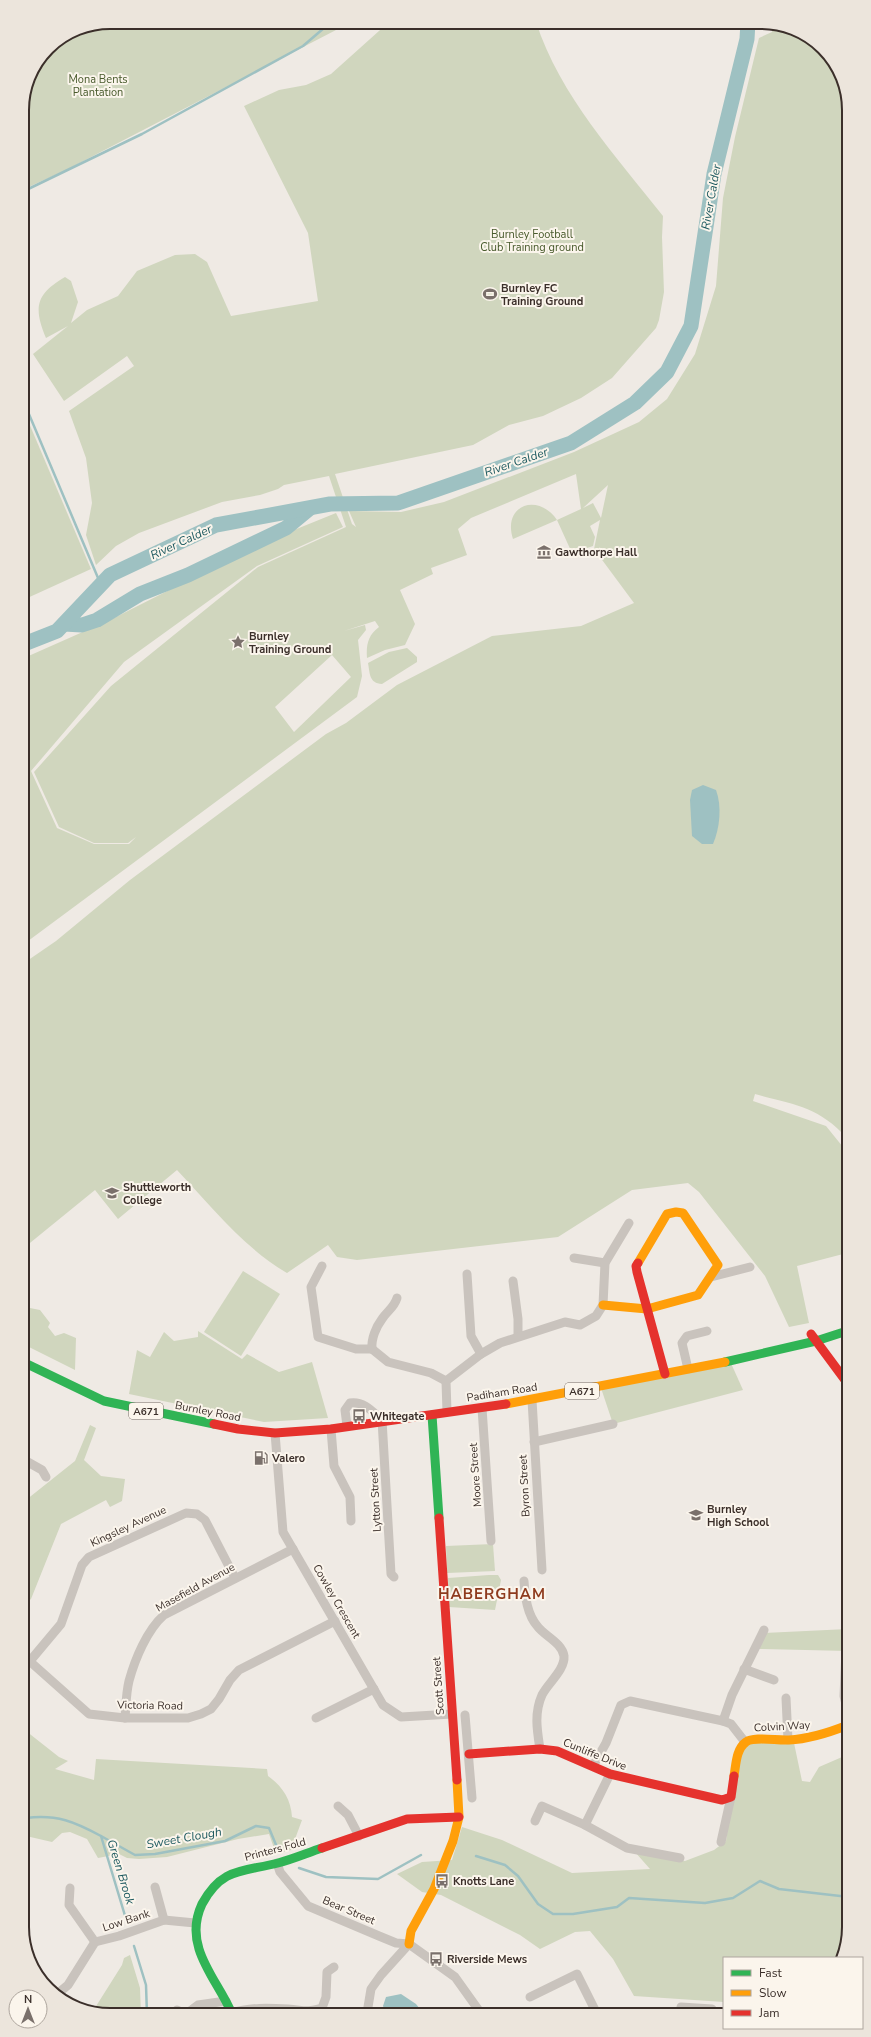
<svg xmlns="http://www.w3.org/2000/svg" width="871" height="2037" font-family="'Nunito Sans',sans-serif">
  <rect width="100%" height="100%" fill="#efeae4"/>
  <g fill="#d0d6be" fill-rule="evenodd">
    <polygon points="110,22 342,22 337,25 336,30 66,170 22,190 22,105 29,76 48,48 77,29"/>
    <path d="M389,22H536C560,96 616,156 663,216L662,237L664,292L659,320L656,328L612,378L581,398L543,416L509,425L473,445L335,474L352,524L356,527L349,511L401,512L444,502L574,452L639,422L667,399L695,354L716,286L723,198L735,137L759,38L772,32V24L814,40L844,82L847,1138C818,1106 795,1105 755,1094L753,1101L826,1126L847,1152V1253L797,1266L809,1323L789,1327L765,1276L699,1192L688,1183L632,1190L558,1237L357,1260L337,1257L328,1245L287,1273C245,1249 210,1205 177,1170L118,1219L95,1190L25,1247L24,963L56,941L130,880L326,734L346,723L397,685L492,636L581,626L634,603L594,549L600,520L590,526L595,537L593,546L572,553L557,520L513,539C502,505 538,492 557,520L581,509L576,474L471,518L458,529L467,555L431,568L433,574L400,590L415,624L405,645L385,650L367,658C366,645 368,635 379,627L375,621L344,631L365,625L366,630L358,640L362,676L357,697L24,944V658L112,619L262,543L336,513L343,527L257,566L124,662L31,771L57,828L94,844H129L136,837L128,843H94L59,827L34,772L111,686L258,567L346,527L329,476L284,485L278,489L260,495L222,502L139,533L116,546L96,565L86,535L92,503L86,458L69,411L134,366L127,356L64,401L33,354L68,326L46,338C33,307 36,294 65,277L71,281L78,302L71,323L87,310L118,296L137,271L175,255L195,254L207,262L231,316L318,301L308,233L244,106L279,90L306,85L331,74ZM608,485L601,518L593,503L583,508ZM332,655L351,677L294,732L275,707Z"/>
    <polygon points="23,409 91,569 23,600"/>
    <path d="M407,648L417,657V662L382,684C369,683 370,674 368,663L389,652Z"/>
    <polygon points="243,1271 280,1294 241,1356 204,1332"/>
    <polygon points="25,1307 40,1310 50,1323 48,1327 55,1336 64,1333 76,1338 75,1370 25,1345"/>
    <polygon points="198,1331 242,1359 247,1354 279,1372 312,1362 328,1418 264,1422 129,1394 137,1350 150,1357 164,1332 174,1341 198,1337"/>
    <polygon points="730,1361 743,1390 613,1424 601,1388"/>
    <polygon points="90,1425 96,1428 84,1460 101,1476 125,1479 122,1501 110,1507 106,1500 61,1524 31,1599 26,1603 26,1500 75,1461"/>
    <polygon points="493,1544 495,1571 447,1573 446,1546"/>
    <polygon points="489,1575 498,1575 501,1580 495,1610 449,1607 448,1578"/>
    <polygon points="848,1629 848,1651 759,1649 764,1633"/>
    <path d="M26,1731L59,1757L68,1761L55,1769L94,1780L96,1759L267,1769L268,1776C282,1786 291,1799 292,1817L302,1820L291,1850L276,1854L269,1834L238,1839L167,1857L139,1859L127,1858L119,1854L98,1858L87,1839L70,1832L62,1833L52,1842L26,1836Z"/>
    <polygon points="745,1742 794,1743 802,1781 810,1782 819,1767 849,1754 849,1927 839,1958 724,1958 724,2002 634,1996 613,1959 590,1931 575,1932 540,1949 520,1935 441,1895 422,1892 397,1874 422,1862 452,1860 462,1827 502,1840 572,1873 650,1869 635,1852 685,1861 714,1850 726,1841 737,1756"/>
    <polygon points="130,1955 140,1988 141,2015 104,2015 93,2011 122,1965 124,1958"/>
  </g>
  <g fill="#9ec1c2">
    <path d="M703,785L716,790C722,806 720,828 713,844H702L692,836L690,800L692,790Z"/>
    <polygon points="401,1994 416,2004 423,2013 386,2013 383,2006 386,1997"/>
  </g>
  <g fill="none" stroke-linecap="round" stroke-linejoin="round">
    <g stroke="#9ec1c2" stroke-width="2.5">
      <polyline points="22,192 142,134 303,46 331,22"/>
      <polyline points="23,400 101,585"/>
      <path d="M26,1818C57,1814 75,1822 101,1836L126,1919"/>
      <polyline points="101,1836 135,1855 155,1854 225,1841 256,1826 269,1828 279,1852"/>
      <polyline points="476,1856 505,1865 518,1876 538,1904 553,1914 573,1914 617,1907 629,1898 705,1903 733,1898 760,1881 779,1889 849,1897"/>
      <polyline points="299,1868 326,1877 378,1879 421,1855"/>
      <polyline points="134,1946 146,1985 147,2015"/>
    </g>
    <g stroke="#9ec1c2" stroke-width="15">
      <polyline points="64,624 82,625 97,620 140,594 188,575 286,528 309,509"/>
      <polyline points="24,644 57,631 110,575 216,525 330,504 398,503 571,443 635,403 667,372 691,326 714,174 747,39 748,22"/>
    </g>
    <g stroke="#c9c3bd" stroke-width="9">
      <polyline points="574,1258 605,1263"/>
      <polyline points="322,1266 311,1287 318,1337 356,1349 372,1349"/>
      <polyline points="467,1274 471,1336 481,1354"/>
      <polyline points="711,1277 750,1267"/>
      <polyline points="513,1281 518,1319 518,1335"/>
      <polyline points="372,1349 388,1362 431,1373 446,1381"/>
      <path d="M372,1349C371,1339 376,1327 382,1319C387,1311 394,1308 397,1298"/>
      <polyline points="688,1369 682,1343 687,1336 707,1331"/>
      <polyline points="532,1400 542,1570"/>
      <polyline points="482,1408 491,1541"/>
      <polyline points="447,1412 446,1381 481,1354 500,1343 565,1322 580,1325 596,1316 603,1305 605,1263 629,1223"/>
      <path d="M347,1426L345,1410L350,1403C364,1401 372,1411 382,1420L391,1574L394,1577"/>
      <polyline points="331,1429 334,1466 350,1497 351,1521"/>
      <polyline points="275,1433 283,1532 383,1705 401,1717 452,1714"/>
      <polyline points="534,1442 613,1424"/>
      <polyline points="26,1461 42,1470 46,1477"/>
      <path d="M524,1581C525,1596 527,1615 538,1627C545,1636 562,1643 564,1656C565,1670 548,1683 542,1695C534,1713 537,1730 540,1749"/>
      <polyline points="846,1651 844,1696 848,1713"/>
      <polyline points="26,1658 89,1714 125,1718 188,1718 201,1714 211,1709 219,1699 230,1680 239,1670 335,1621"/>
      <polyline points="30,1661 61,1624 82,1565 89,1557 186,1513 197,1514 205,1520 235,1578"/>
      <polyline points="744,1669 774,1680"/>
      <polyline points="786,1698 788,1740"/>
      <polyline points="465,1715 472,1798"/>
      <path d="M125,1718C126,1706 126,1693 129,1681C135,1659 147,1630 164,1615L293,1549"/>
      <polyline points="316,1718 374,1689"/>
      <polyline points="723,1721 732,1695 764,1630"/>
      <polyline points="593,1766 606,1743 621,1705 630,1701 723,1721 731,1724 745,1742"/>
      <polyline points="338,1806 348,1815 359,1836"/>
      <polyline points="535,1821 542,1806 585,1825 627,1848 680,1858"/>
      <polyline points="585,1825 610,1774"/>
      <polyline points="721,1842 731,1797"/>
      <polyline points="277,1863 280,1872 308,1906 379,1936 396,1943 409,1944"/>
      <polyline points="155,1887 164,1920"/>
      <polyline points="70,1888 69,1905 95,1942 119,1936 164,1920 195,1923"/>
      <polyline points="409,1944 455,1977 480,2012"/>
      <polyline points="56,1995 68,1985 95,1942"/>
      <polyline points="530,1997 577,1974 596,2012"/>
      <polyline points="681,2007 712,2009"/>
      <polyline points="177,2010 185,2014"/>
      <path d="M232,2013C249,2007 270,2008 288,2009C304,2010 305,2013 322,2008L326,1997L327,1972L334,1967"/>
      <polyline points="367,2013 371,1989 381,1975 409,1944"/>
      <polyline points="186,2014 198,2005 226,2001"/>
    </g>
    <g stroke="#30b455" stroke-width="9">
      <polyline points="725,1362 816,1341 847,1331"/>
      <polyline points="25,1363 104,1401 214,1424"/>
      <polyline points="432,1415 439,1518"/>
      <path d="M232,2014C223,1992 206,1972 199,1949C194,1933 195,1919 202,1904C222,1867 243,1872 278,1863C293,1859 307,1853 322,1848"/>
    </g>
    <g stroke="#ff9f0a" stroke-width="9">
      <polyline points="603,1305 647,1309 698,1295 718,1265 683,1213 676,1212 667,1214 638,1263"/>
      <polyline points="506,1404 725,1362"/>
      <path d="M734,1776C736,1765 736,1749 746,1742C754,1736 778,1741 789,1740C810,1739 828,1733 848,1725"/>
      <polyline points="409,1944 411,1931 434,1889 453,1841 459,1817 457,1780"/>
    </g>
    <g stroke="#e5322d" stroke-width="9">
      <polyline points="638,1263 636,1266 637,1272 665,1374"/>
      <polyline points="811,1334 848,1384"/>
      <polyline points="214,1424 238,1429 275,1433 331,1429 506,1404"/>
      <polyline points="439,1518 457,1780"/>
      <polyline points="469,1754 540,1749 557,1751 610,1774 722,1800 731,1797 734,1776"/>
      <polyline points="322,1848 407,1819 459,1817"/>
    </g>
  </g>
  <defs>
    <symbol id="stadium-bare" viewBox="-9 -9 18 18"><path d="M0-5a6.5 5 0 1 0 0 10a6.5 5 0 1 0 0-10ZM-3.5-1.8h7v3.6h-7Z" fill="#7a706b" stroke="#fbf5ec" stroke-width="2.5" paint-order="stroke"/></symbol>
    <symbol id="museum-bare" viewBox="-9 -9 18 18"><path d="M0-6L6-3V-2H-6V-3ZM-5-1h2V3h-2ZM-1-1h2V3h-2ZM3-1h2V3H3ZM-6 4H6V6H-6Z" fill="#7a706b" stroke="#fbf5ec" stroke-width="2.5" paint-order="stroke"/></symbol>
    <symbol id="sight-bare" viewBox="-9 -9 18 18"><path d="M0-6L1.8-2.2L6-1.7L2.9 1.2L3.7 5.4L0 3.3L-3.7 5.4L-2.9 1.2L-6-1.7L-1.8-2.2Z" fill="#7a706b" stroke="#fbf5ec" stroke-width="2.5" paint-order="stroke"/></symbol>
    <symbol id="school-bare" viewBox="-9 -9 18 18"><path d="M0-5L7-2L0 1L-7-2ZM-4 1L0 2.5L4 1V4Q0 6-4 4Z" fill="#7a706b" stroke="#fbf5ec" stroke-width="2.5" paint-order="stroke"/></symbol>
    <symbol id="bus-bare" viewBox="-9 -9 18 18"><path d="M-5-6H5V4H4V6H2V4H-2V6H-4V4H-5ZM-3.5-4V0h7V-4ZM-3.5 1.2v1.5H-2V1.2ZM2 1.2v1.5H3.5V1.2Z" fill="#7a706b" stroke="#fbf5ec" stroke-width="2.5" paint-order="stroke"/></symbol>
    <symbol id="fuel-bare" viewBox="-9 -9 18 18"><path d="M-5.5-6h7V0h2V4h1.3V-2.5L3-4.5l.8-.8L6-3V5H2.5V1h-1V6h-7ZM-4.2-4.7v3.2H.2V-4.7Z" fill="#7a706b" stroke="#fbf5ec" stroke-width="2.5" paint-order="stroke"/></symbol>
  </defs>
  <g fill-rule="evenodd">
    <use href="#stadium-bare" x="480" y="284" width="20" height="20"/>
    <use href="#museum-bare" x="534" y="542" width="20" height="20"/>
    <use href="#sight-bare" x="228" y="632" width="20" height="20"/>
    <use href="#school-bare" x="102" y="1183" width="20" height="20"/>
    <use href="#bus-bare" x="349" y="1406" width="20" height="20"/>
    <use href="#fuel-bare" x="251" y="1448" width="20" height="20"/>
    <use href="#school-bare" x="686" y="1505" width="20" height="20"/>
    <use href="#bus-bare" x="432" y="1871" width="20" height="20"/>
    <use href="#bus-bare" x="426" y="1949" width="20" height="20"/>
  </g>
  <g text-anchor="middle" stroke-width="4" stroke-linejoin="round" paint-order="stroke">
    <g fill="#fbf5ec" stroke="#756a64" stroke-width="1">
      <rect x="565" y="1383" width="34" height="16" rx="3"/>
      <rect x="129" y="1403" width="34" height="16" rx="3"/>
    </g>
    <g font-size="10" font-weight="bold" fill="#3b2f2a">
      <text x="582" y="1395">A671</text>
      <text x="146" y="1415">A671</text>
    </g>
    <g font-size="11" fill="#485a2c" stroke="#fbf5ec">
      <text x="98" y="83">Mona Bents<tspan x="98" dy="13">Plantation</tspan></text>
      <text x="532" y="238">Burnley Football<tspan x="532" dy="13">Club Training ground</tspan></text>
    </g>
    <g font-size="11" font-weight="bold" fill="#3b2f2a" stroke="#fbf5ec" text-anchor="start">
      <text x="501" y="292">Burnley FC<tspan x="501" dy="13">Training Ground</tspan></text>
      <text x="555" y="556">Gawthorpe Hall</text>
      <text x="249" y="640">Burnley<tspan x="249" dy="13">Training Ground</tspan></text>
      <text x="123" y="1191">Shuttleworth<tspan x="123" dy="13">College</tspan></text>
      <text x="370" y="1420">Whitegate</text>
      <text x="272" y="1462">Valero</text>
      <text x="707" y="1513">Burnley<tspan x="707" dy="13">High School</tspan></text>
      <text x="453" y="1885">Knotts Lane</text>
      <text x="447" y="1963">Riverside Mews</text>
    </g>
    <g font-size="11" fill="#3b2f2a" stroke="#fbf5ec">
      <text transform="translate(502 1392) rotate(-9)" y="4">Padiham Road</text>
      <text transform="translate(208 1411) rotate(11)" y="4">Burnley Road</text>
      <text transform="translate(475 1475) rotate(-94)" y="4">Moore Street</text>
      <text transform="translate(524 1486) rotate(-93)" y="4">Byron Street</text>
      <text transform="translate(375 1500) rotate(-93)" y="4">Lytton Street</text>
      <text transform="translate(128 1526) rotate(-25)" y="4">Kingsley Avenue</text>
      <text transform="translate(195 1587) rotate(-29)" y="4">Masefield Avenue</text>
      <text transform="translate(337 1601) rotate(60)" y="4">Cowley Crescent</text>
      <text transform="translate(438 1686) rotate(-94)" y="4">Scott Street</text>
      <text transform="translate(150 1705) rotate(1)" y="4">Victoria Road</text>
      <text transform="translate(782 1726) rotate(-3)" y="4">Colvin Way</text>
      <text transform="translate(595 1754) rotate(22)" y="4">Cunliffe Drive</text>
      <text transform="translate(275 1849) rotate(-15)" y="4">Printers Fold</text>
      <text transform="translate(349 1910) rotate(23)" y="4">Bear Street</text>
      <text transform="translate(126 1920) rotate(-18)" y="4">Low Bank</text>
    </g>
    <g font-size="12" font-style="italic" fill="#1c595f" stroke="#fbf5ec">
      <text transform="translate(711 197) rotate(-80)" y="4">River Calder</text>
      <text transform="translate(516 462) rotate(-19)" y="4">River Calder</text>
      <text transform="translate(181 542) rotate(-25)" y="4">River Calder</text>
      <text transform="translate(184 1838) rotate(-10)" y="4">Sweet Clough</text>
      <text transform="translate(121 1872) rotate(73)" y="4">Green Brook</text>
    </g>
    <g font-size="15" font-weight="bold" letter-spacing="1" fill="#8e3b1e" stroke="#fbf5ec">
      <text x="492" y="1599">HABERGHAM</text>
    </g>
  </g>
  <path d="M0 0H871V2037H0ZM110 29H761A81 81 0 0 1 842 110V1927A81 81 0 0 1 761 2008H110A81 81 0 0 1 29 1927V110A81 81 0 0 1 110 29Z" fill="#ece5dc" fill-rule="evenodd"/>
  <path fill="none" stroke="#3b2f2a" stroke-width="2" d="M110 29H761A81 81 0 0 1 842 110V1927A81 81 0 0 1 761 2008H110A81 81 0 0 1 29 1927V110A81 81 0 0 1 110 29Z"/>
  <rect x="723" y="1957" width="140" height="72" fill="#fbf5ec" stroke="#aea69e"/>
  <rect x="731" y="1970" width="20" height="6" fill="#30b455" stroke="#aea69e"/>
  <text x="759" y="1977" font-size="12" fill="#3b2f2a">Fast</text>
  <rect x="731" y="1990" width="20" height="6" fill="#ff9f0a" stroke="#aea69e"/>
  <text x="759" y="1997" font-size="12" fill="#3b2f2a">Slow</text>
  <rect x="731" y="2010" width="20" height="6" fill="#e5322d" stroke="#aea69e"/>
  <text x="759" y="2017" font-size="12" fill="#3b2f2a">Jam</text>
  <g transform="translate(28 2009)"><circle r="19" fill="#fbf5ec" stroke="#aea69e"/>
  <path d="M0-3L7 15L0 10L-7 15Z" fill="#7a706b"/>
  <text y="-6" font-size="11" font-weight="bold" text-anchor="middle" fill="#3b2f2a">N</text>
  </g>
</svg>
